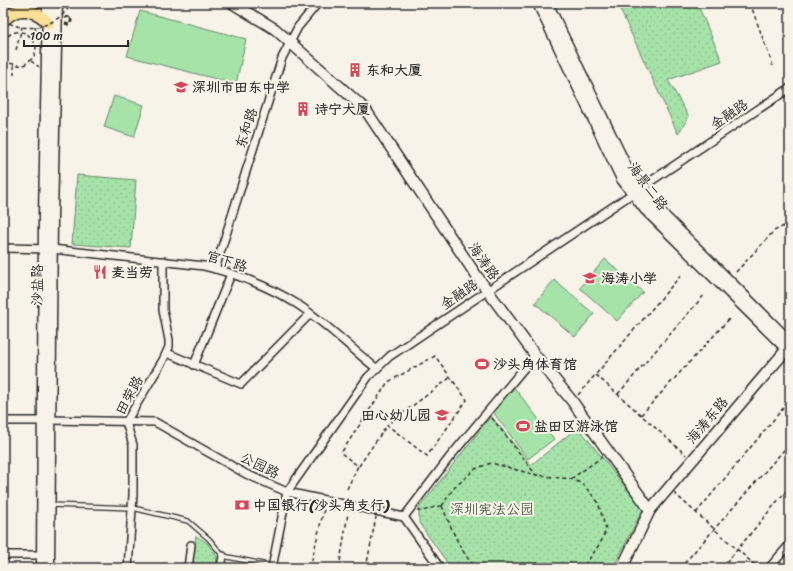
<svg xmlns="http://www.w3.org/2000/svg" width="793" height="571" font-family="Sriracha,'LXGW WenKai TC',sans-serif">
  <defs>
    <pattern id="green-dots" width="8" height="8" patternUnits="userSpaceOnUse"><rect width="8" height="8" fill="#a6e3a9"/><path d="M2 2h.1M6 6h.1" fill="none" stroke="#8fc392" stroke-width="1.8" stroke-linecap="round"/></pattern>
  </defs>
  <rect width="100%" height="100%" fill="#f7f3e8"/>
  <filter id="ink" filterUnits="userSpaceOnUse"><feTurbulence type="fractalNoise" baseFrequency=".025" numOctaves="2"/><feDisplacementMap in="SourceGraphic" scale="8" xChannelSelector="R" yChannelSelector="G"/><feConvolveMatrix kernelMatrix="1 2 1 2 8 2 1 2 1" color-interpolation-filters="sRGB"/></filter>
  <g filter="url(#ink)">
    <g fill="url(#green-dots)" stroke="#68876a">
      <polygon points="617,3 697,3 722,61 668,80 689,117 678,134"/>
      <polygon points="77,175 136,180 131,248 72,244"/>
      <polygon points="491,416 531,465 578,427 643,509 613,568 451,568 419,523 419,508"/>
      <polygon points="196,536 207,543 217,556 216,568 192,568"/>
    </g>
    <g fill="#a6e3a9" stroke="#68876a">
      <polygon points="140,11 246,39 236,84 127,56"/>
      <polygon points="114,96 144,105 134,137 104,127"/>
      <polygon points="605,259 643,292 617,321 580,288"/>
      <polygon points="554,280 594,314 575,337 535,303"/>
      <polygon points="513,386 554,439 528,459 493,412"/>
    </g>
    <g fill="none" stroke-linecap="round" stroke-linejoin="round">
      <defs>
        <polyline id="lane" points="51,505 133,508 188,521 209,539 223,556 273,566"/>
        <g id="street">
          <path d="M3,248L52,249L204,266C235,273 270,287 297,304C325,322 349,347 376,368"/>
          <polyline points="215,269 282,58 298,27 318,3"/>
          <polyline points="167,353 241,384 310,314"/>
          <polyline points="194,365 231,274"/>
          <polyline points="50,420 155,422 246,474 287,492 404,517 440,568"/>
          <polyline points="3,421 42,421"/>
          <polyline points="404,517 449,458 535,355"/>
          <polyline points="3,555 42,555"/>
          <polyline points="128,568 133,495 133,445 126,422 163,360 169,347 169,340 163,310 163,261"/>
          <polyline points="188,568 191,545"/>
          <polyline points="221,568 223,556"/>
          <polyline points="272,568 287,492 368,377 390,356 790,88"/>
          <polyline points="769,568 790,544"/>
        </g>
        <g id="secondary">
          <polyline points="232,3 275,29 365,109 476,275 535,355 572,401 650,510 622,568"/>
          <polyline points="538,3 622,179 645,209 790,352"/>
          <polyline points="547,3 630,175 652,204 782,334 787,349"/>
          <polyline points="650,510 787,349"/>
          <polyline points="42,568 44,216 48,3"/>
          <polyline points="49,568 52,216 57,3"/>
        </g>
        <path id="primary" d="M6,18C19,5 37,10 48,23"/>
      </defs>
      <use href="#lane" stroke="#2b2b2b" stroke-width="6"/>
      <use href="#street" stroke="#2b2b2b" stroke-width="10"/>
      <use href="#secondary" stroke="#2b2b2b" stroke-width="13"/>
      <use href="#primary" stroke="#2b2b2b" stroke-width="14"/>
      <g stroke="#2b2b2b" stroke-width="1.5" stroke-dasharray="4 3" stroke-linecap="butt">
        <polyline points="750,3 773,66"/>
        <polyline points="65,18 69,17 71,20 69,24 66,24"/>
        <polyline points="65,23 68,24 71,21 70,18 65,17"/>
        <polyline points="65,24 69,25 72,21 70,17 65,17"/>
        <polyline points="35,27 36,33"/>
        <path d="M3,41C14,26 32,30 36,48L34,57L23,66L9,63L3,57"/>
        <polyline points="16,50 22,27"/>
        <polyline points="31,61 39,67"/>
        <polyline points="14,65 14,75"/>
        <polyline points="736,272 774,231 790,223"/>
        <polyline points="596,375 686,455"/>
        <polyline points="618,394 705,294"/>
        <polyline points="578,395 682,274"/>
        <polyline points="641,415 731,317"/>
        <polyline points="492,418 536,475"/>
        <polyline points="359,466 387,425"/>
        <polyline points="571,479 602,457"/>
        <polyline points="347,489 358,466 341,453 388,382 435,356 467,400 427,456 387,425 451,377"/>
        <polyline points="674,493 758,568"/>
        <polyline points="442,506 453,489 475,469 491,463 536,475 571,479 583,484 598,502 606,530 601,542 583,568"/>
        <path d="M442,506C451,527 460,552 476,568"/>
        <path d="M417,511C426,512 432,506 442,506"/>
        <polyline points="696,513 790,400"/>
        <polyline points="310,568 324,509"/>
        <polyline points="339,568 348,513"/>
        <polyline points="366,568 376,517"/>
        <polyline points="680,568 790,443"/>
        <polyline points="722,568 790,486"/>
      </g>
      <use href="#lane" stroke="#f7f3e8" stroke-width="3.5"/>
      <use href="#street" stroke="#f7f3e8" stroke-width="7"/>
      <use href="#secondary" stroke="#f7f3e8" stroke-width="10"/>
      <use href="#primary" stroke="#fcde96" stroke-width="11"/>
      <path stroke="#2b2b2b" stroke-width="1.5" stroke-dasharray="4 3" stroke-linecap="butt" d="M3,20C27,35 57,27 72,3"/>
    </g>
  </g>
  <defs>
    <symbol id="building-bare" viewBox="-9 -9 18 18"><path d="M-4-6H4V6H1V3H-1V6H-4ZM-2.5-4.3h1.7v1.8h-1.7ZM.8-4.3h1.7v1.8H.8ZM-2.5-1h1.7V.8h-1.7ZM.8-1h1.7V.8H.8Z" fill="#d1495b" stroke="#f7f3e8" stroke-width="2.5" paint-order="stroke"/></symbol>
    <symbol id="school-bare" viewBox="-9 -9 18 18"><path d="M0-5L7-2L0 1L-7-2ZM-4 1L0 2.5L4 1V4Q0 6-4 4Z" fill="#d1495b" stroke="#f7f3e8" stroke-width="2.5" paint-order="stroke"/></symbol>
    <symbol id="restaurant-bare" viewBox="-9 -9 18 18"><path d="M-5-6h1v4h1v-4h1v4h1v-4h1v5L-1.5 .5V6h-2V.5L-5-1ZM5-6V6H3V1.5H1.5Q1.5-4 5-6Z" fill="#d1495b" stroke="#f7f3e8" stroke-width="2.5" paint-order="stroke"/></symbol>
    <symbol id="stadium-bare" viewBox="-9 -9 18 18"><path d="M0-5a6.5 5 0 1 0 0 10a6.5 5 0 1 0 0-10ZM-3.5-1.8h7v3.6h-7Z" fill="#d1495b" stroke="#f7f3e8" stroke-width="2.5" paint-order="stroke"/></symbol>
    <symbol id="bank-bare" viewBox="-9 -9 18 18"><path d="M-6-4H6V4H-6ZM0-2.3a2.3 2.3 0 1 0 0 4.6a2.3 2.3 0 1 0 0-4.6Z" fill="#d1495b" stroke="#f7f3e8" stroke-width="2.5" paint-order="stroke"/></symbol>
  </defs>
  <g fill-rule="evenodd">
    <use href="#building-bare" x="345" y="60" width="20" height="20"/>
    <use href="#school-bare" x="171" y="77" width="20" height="20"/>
    <use href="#building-bare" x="293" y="99" width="20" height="20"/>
    <use href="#restaurant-bare" x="90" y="262" width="20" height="20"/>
    <use href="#school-bare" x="580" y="268" width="20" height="20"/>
    <use href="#stadium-bare" x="472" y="354" width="20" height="20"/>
    <use href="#school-bare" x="432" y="405" width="20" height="20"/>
    <use href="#stadium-bare" x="513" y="416" width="20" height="20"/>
    <use href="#bank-bare" x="232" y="495" width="20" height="20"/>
  </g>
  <g text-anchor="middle" stroke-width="4" stroke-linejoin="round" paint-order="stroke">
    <g font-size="14" font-weight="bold" fill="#2b2b2b" stroke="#f7f3e8" text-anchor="start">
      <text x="366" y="75">东和大厦</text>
      <text x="192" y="92">深圳市田东中学</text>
      <text x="314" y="114">诗宁大厦</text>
      <text x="111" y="277">麦当劳</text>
      <text x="601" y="283">海涛小学</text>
      <text x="493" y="369">沙头角体育馆</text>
      <text x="431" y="420" text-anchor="end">田心幼儿园</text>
      <text x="534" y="431">盐田区游泳馆</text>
      <text x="253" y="510">中国银行(沙头角支行)</text>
    </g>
    <g font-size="14" fill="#2b2b2b" stroke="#f7f3e8">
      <text transform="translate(729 114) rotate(-34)" y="5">金融路</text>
      <text transform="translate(246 128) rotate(-72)" y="5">东和路</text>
      <text transform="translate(648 186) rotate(53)" y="5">海景二路</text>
      <text transform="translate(227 261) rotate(17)" y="5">官下路</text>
      <text transform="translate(484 261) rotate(55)" y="5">海涛路</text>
      <text transform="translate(37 285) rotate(-90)" y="5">沙盐路</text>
      <text transform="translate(459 294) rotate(-34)" y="5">金融路</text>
      <text transform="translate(129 395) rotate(-62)" y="5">田荣路</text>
      <text transform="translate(707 420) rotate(-50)" y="5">海涛东路</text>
      <text transform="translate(260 465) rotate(26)" y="5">公园路</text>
    </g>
    <g font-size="14" fill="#4a594a" stroke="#f7f3e8">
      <text x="492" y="514">深圳宪法公园</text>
    </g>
  </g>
  <rect width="793" height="571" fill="none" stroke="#f7f3e8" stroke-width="16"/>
  <rect x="8" y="8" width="777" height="555" fill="none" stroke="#2b2b2b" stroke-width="1.5" filter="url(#ink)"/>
  <path d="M24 40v6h104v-6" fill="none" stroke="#2b2b2b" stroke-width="2"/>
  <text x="30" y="40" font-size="12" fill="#2b2b2b" stroke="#f7f3e8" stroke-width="3" paint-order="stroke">100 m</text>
</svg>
